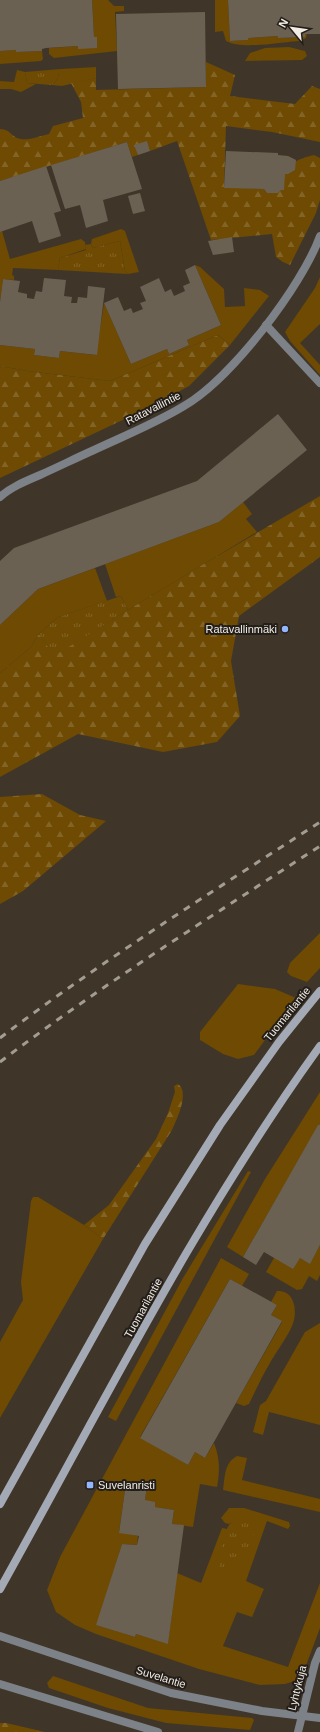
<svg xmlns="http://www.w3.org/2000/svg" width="320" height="1732" font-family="Helvetica,sans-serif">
  <defs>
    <pattern id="forest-firs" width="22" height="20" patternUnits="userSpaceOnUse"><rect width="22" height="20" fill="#6e4a02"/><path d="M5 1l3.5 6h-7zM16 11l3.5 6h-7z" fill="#836427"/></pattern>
    <pattern id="park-tufts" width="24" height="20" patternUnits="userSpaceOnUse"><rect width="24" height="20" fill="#6e4a02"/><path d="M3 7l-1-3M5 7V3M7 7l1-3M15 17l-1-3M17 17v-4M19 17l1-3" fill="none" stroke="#836427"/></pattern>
  </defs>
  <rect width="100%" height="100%" fill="#3f3629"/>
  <g fill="#6e4a02">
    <polygon points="92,0 108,0 114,6 124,6 124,11 115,12 117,51 54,58 49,54 49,48 78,46 94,37"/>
    <path d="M215,0H228L230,41L247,40L248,38L278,36V38L305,37V34H307L306,38L300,41C281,42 242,50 226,41L223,31L215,32Z"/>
    <polygon points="289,47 305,51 307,56 302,60 245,61 250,53 265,48"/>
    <polygon points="16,50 16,52 42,51 43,59 41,61 0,64 0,51"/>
    <path d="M96,67V78L62,86L51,85C57,81 59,78 59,70L61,69Z"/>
    <polygon points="17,70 25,72 27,83 36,84 21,92 11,89 0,89 0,81 14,82"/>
    <polygon points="121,229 125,231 139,272 128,274 125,271 120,241 93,248 91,244 92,239"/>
    <polygon points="2,231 10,259 81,239 85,242 86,249 60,258 58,270 13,268 12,275 14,276 14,280 3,279 0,302 0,232"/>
    <polygon points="195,265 200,267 224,289 225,307 245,306 244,288 260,290 269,296 230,345 218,335 110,381 27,371 0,366 0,345 35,349 34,355 59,358 60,351 96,355 104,303 131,364 167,349 169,354 189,345 187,340 221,325"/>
    <polygon points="320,277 320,324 300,343 320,365 320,375 290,341 285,332 315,288"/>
    <polygon points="243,502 252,514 246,519 257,532 128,610 121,596 116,597 105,564 219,522"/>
    <polygon points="95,568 107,601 58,617 39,634 30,648 0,673 0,625 38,589"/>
    <polygon points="320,933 320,968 307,982 291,976 287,972 290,963"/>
    <polygon points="238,984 275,989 296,998 254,1055 238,1059 223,1054 200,1040 200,1032"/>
    <polygon points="320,1092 320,1125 318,1126 243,1257 227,1247 265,1179"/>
    <polygon points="248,1171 251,1172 116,1421 108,1417 183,1278"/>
    <polygon points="33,1197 38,1197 84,1225 103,1239 0,1418 0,1342 23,1300 21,1282 31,1201"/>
    <polygon points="320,1245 320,1275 317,1281 309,1276 302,1289 297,1290 266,1272 274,1258 300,1258 310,1263"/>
    <path d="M221,1258L249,1274L242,1286L230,1279L140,1437L188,1465L195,1452L205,1458L214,1443C220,1458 220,1471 217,1487L200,1484L193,1527L172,1524L174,1510L155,1507L145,1500L147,1486L126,1483L119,1532L138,1536L137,1545L122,1544L97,1625L135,1637L136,1634L168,1643L177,1573L201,1583L222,1528L227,1529L222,1546L243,1521H234L229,1524L225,1523L221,1518L229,1508H244L289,1522L290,1526L288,1529L267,1521L246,1581L264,1589L252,1617L237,1612L223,1646L288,1667L320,1583V1628L301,1679L285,1684L260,1685L199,1669L96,1634L75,1625L56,1612L47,1590L60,1557Z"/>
    <path d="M277,1291C293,1290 297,1307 294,1320C292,1331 276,1352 270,1363C262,1376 256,1390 249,1404L244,1406L236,1403L282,1322L271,1315L277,1305L271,1302Z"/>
    <polygon points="320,1323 320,1425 269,1412 263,1435 253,1432 260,1405 266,1401 305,1332"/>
    <path d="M237,1456L247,1458L242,1480L320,1499V1512L223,1490C225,1477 224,1463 237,1456Z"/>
    <polygon points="53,1676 148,1708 252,1718 254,1720 250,1730 166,1723 108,1708 49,1688 47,1683"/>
  </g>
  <g fill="url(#forest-firs)">
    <path d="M206,62L235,75L230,96L295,104L312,86L320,89V142L272,132L226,126L224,187L264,189L267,193H278C283,188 282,183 284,176C288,162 302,158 314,155L320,158V200L316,213L290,265L283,262L276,257L272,234L211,240L177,141L150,151L147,142L135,145L138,155L132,157L127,142L0,181V129C11,130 9,134 17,138C26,142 40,136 49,134L53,126L83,118L81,102L71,83L96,78V90L206,87Z"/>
    <polygon points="218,335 230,345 189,386 150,407 0,478 0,366 27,371 110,381"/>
    <polygon points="320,496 320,557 239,616 231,661 240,716 217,742 163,752 78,734 0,777 0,673 30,648 39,634 54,655 202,565"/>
    <polygon points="42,794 80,815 106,821 23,891 0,904 0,797"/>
    <path d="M178,1084C190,1092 177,1119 172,1130L103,1239L84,1225L109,1205L156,1139L168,1113L175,1092L174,1086Z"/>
    <polygon points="0,1723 6,1723 45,1732 0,1732"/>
  </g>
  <g fill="url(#park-tufts)">
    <path d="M61,69L59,70C59,78 57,81 51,85L27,83L25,72Z"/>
    <polygon points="120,241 125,271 128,274 58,270 60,258 86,250 85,245 91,244 93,248"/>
    <polygon points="121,596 128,610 54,656 39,634 58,617"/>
    <path d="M238,1517L243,1521L249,1519L255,1527L253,1543L241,1565L229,1571L219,1568C220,1556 222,1535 229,1525C231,1522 235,1520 238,1517Z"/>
  </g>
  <g fill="#6b6153">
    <polygon points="0,0 92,0 94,37 97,37 97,48 78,49 78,46 46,48 42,49 42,51 16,52 16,50 0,51"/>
    <polygon points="228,0 320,0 320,34 305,34 305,37 278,38 278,36 248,38 248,40 230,41"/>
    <polygon points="205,12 206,87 118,89 116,14"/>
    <polygon points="147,141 150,151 138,155 134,145"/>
    <polygon points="127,142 142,189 103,200 108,221 86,228 80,205 65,209 51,165"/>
    <polygon points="226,151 278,153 278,155 288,156 296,160 295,170 288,174 285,174 284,190 281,190 278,193 267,193 264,189 224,188"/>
    <polygon points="46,166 61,211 54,213 61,236 39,243 32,221 0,232 0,181"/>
    <polygon points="140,193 145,211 133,214 128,196"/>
    <polygon points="232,237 234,252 213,255 208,241"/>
    <polygon points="195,265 221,325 187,340 189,345 169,354 167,349 131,364 104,303 118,297 124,311 131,308 133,313 143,309 140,303 146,301 140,287 159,278 165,292 171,289 174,296 185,291 183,286 190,283 185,270"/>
    <polygon points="44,278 66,280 64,296 72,297 71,303 77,303 78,297 87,298 88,286 105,288 97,355 60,351 59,358 34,355 35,349 0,345 0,302 3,279 20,281 18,292 27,294 27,298 34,299 36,291 42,292"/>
    <polygon points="278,414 307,450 219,522 38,589 0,625 0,561 14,548 197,481"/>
    <polygon points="318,1125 320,1125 320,1245 310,1264 300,1258 293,1269 264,1252 256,1265 243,1257"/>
    <polygon points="230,1279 277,1305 271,1315 282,1321 205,1458 195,1452 188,1465 140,1438"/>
    <polygon points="126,1483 147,1486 145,1500 155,1502 155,1507 174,1510 172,1524 184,1525 168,1644 136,1634 135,1637 96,1625 122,1544 137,1545 139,1536 119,1533"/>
  </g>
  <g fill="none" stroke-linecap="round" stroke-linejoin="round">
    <g stroke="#7d8188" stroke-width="8">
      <polyline points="266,325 320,383"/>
      <path d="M0,497C11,487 26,481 40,475C58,467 76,458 94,450C124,436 156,423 184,406C231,379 302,286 320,236"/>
      <polyline points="298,1732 315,1663 320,1651"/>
    </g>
    <g stroke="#7d8188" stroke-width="8">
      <polyline points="0,1636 171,1693 262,1711 320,1718"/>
      <polyline points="0,1684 158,1732"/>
    </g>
    <g stroke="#a4aab5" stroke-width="8">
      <polyline points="0,1504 145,1244 220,1125 279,1042 320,991"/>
      <path d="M0,1589C102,1406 197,1216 320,1046"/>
    </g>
    <g stroke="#a39c92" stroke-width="3" stroke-dasharray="7 7" stroke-linecap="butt">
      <path d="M0,1038C103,960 212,892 320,822"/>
      <path d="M0,1062C103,984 212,916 320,846"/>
    </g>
  </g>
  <g fill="#93b7fd" stroke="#231e19" stroke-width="1.5">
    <circle cx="285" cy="629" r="4"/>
    <rect x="86" y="1481" width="8" height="8" rx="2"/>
  </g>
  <g text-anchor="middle" stroke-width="4" stroke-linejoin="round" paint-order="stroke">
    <g font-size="11" fill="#f2ece4" stroke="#231e19">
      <text transform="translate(153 408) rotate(-27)" y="4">Ratavallintie</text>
      <text transform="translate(287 1014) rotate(-51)" y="4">Tuomarilantie</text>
      <text transform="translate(143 1308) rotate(-61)" y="4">Tuomarilantie</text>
      <text transform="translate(161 1677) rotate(17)" y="4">Suvelantie</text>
      <text transform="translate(297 1688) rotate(-76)" y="4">Lyhtykuja</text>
    </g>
    <g font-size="11" fill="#f2ece4" stroke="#231e19" text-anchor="end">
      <text x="277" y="633">Ratavallinmäki</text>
      <text x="98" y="1489" text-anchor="start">Suvelanristi</text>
    </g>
  </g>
  <g transform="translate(292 28) rotate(299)" stroke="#231e19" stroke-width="3" paint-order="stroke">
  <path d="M0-3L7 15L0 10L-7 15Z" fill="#f2ece4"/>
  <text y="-6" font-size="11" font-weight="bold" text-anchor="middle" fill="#f2ece4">N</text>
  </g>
</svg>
